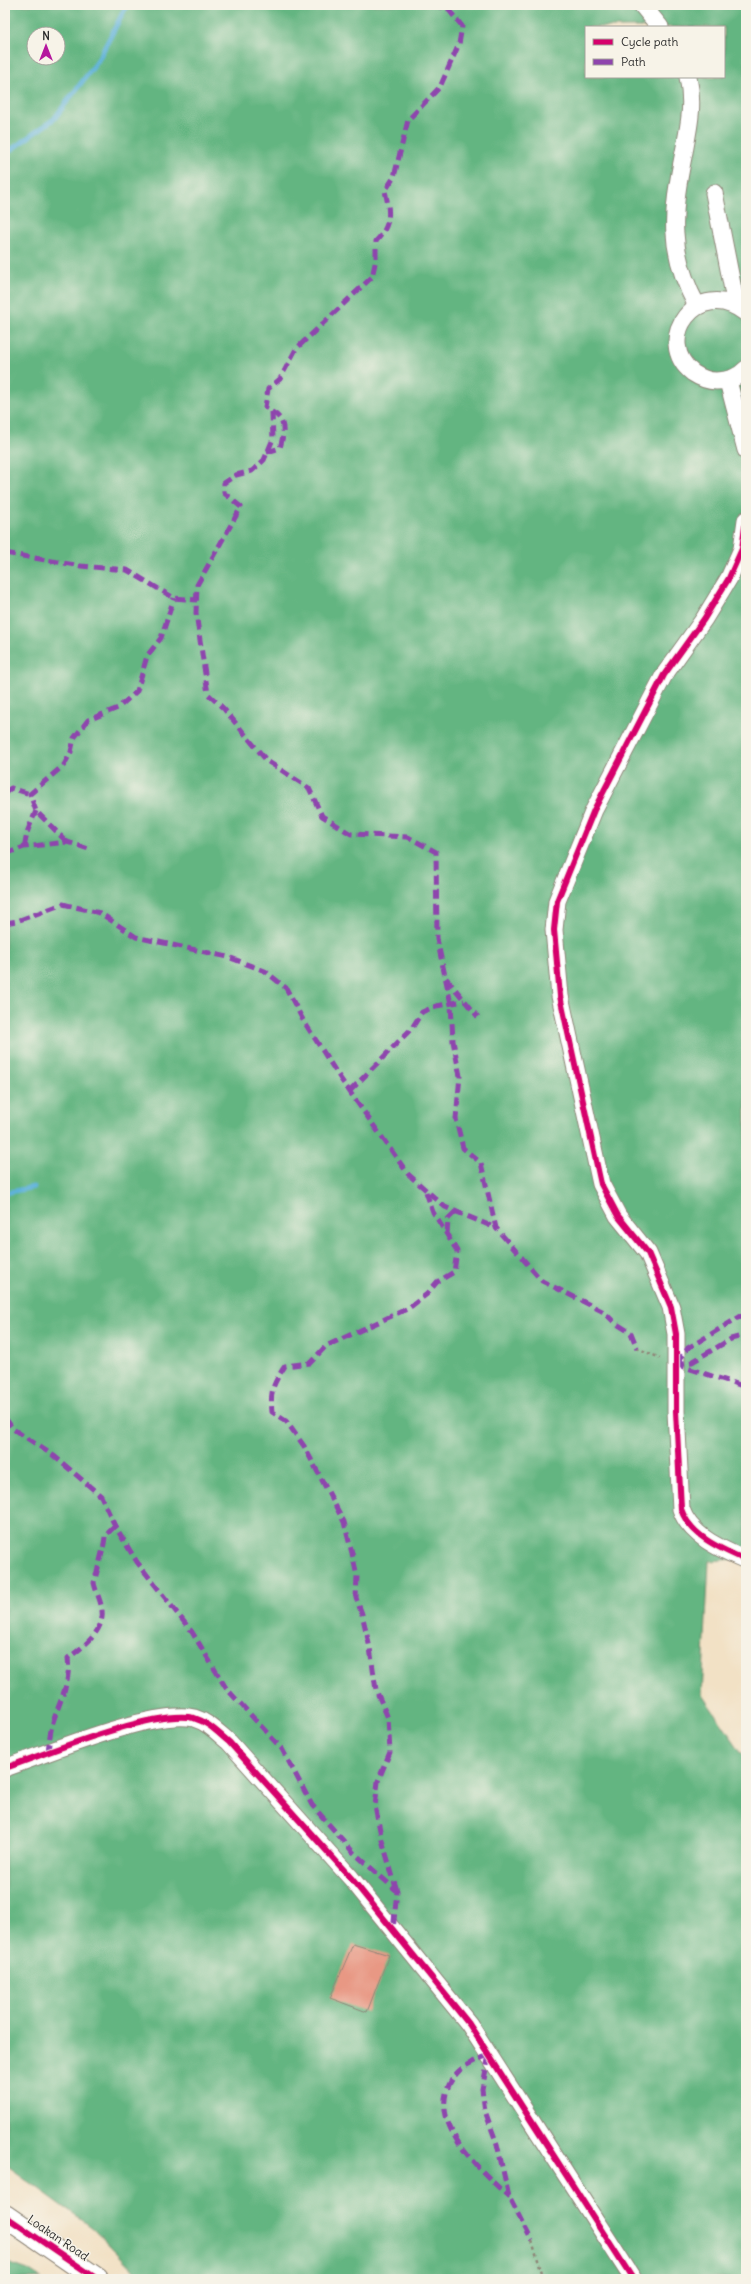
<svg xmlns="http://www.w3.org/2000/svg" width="751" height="2284" font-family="Delius,sans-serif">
  <rect width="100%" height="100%" fill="#f7f3e8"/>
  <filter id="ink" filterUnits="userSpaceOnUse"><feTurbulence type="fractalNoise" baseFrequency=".025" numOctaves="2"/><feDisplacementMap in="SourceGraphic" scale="8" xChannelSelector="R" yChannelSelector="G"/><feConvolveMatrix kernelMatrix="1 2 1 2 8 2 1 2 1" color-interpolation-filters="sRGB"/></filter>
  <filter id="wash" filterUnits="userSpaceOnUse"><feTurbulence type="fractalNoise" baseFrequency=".012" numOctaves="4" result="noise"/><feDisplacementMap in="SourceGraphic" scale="16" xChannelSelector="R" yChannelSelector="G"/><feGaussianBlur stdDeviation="0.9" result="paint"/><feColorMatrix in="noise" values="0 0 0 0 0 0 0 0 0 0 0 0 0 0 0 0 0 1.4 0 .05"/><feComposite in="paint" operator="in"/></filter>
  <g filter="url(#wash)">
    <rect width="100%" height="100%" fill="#f2e1c5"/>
    <g fill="#64b581" stroke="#487056" fill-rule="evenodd">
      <path d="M5,5H746V1558L709,1561L702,1695L746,1759V2279H142L93,2228L5,2164ZM586,27H724V77H586ZM34,34H58V58H34Z"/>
      <polygon points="5,2262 28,2270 42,2279 5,2279"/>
    </g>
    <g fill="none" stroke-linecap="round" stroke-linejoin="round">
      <g stroke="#5eb2da" stroke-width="5">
        <polyline points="5,154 54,119 97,62 127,5"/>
        <polyline points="5,1193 34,1187"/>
      </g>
    </g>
    <g id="blocks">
      <polygon fill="#e89884" points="353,1944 389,1955 367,2012 330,1998"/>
    </g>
  </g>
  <g filter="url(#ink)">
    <use href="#blocks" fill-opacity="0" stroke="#8e8678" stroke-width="1"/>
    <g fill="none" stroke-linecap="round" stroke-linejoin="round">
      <defs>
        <g id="minor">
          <polyline points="642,5 660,27"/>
          <path d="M688,77C694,104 689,126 684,152C672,212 667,250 697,306"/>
          <polyline points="714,193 736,305"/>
          <path d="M746,313C697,275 652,341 693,373C699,377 708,381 716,381C727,381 738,378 746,369"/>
          <polyline points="728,381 746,450"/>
          <path d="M746,520L742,549L729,578L704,619L664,675L594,810L557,901L554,930L560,996L601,1184L618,1216L648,1253L671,1307L676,1334V1411L681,1509C690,1536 721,1549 746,1560"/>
          <path d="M5,1768C48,1753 153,1709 194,1718C208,1722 218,1733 229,1742L351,1878L469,2024L633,2279"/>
        </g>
        <polyline id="primary" points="5,2216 97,2279"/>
      </defs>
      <use href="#minor" stroke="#8e8678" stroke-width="19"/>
      <use href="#primary" stroke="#8e8678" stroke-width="24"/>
      <g stroke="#8e8678" stroke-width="2.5" stroke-dasharray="3 3" stroke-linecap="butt">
        <polyline points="637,1348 660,1358"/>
        <polyline points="532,2241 544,2279"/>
      </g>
      <use href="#minor" stroke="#fff" stroke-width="17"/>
      <use href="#primary" stroke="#fff" stroke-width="22"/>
      <g stroke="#8e44ad" stroke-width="5" stroke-dasharray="10 5" stroke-linecap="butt">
        <path d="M433,5L448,9L462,26L459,44L440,87L408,120L394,177L385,191C390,212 392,224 376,241V259L372,277L296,349L280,379L268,389L265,407L272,412L273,439L264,460L252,471L236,475L224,483V493L241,507L197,585L196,613L208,694L224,709L267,761L309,788L322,816L351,834L408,837L436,852L437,939L451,1004L453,1041L460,1076L456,1119L463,1148L481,1163L496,1228L542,1281L604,1312L614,1322L631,1333L637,1348"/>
        <path d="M267,452L280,448C284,434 287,420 272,412"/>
        <polyline points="5,553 81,566 127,570 174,598 197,600"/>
        <polyline points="5,793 11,788 30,794"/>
        <polyline points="67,842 36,811 30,794 64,765 71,752 74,738 88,720 118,708 137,691 147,656 161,638 174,598"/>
        <polyline points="24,847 28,830 36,811"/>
        <polyline points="5,854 24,847 67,842 92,850"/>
        <polyline points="5,923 17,921 63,904 100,913 136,937 228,957 265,971 286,988 303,1020 340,1078 408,1174 445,1207 496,1228"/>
        <polyline points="446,978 478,1017"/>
        <polyline points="350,1091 412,1028 422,1012 436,1006 464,1001"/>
        <polyline points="447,1234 448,1219 455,1212"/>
        <polyline points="677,1363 688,1348 746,1313"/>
        <polyline points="675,1364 692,1362 731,1339 746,1335"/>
        <polyline points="675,1364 746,1387"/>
        <polyline points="5,1418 13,1429 54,1456 101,1496 115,1526 137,1562 192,1632 226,1688 282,1749 312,1805 353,1852 397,1891 393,1930"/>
        <path d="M48,1753C49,1743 50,1732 53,1722C60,1700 71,1682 68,1658C83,1647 105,1631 102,1610C101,1601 96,1592 94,1583C94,1581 105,1546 105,1536L115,1526"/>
        <path d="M397,1891L382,1840L375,1806L378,1781L390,1752L388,1718L376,1690L370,1648L362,1614L356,1598L357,1576L352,1553L344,1522L304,1446L286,1421L272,1412C270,1390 273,1384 285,1366L310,1363L326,1346L409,1308L427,1294L437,1282L454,1272L457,1251L433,1212L426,1192"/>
        <polyline points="489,2055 482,2089 485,2111 497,2144 509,2197 532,2241"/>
        <path d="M489,2055C479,2059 465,2064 457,2073C419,2117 478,2168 509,2197"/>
      </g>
      <defs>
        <g id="cycleway">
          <path d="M746,520L742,549L729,578L704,619L664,675L594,810L557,901L554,930L560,996L601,1184L618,1216L648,1253L671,1307L676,1334V1411L681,1509C690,1536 721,1549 746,1560"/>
          <path d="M5,1768C48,1753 153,1709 194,1718C208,1722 218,1733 229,1742L351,1878L469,2024L633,2279"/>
          <polyline points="5,2216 97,2279"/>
        </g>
      </defs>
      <use href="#cycleway" stroke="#f7f3e8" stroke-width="8"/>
      <use href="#cycleway" stroke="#d6006c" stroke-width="6"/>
    </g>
  </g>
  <g text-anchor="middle" stroke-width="3" stroke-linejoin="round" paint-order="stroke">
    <g font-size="12" fill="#2b2b2b" stroke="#f7f3e8">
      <text transform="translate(58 2238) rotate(34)" y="4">Loakan Road</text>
    </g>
  </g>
  <rect width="751" height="2284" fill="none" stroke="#f7f3e8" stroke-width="20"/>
  <rect x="585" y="26" width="140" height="52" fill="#f7f3e8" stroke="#a5a39c"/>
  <rect x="593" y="39" width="20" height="6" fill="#d6006c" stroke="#a5a39c"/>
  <text x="621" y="46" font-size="12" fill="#2b2b2b">Cycle path</text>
  <rect x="593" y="59" width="20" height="6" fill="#8e44ad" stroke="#a5a39c"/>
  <text x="621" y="66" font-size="12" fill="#2b2b2b">Path</text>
  <g transform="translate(46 46)"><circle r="19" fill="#f7f3e8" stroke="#a5a39c"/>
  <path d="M0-3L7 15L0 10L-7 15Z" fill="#b5179e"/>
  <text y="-6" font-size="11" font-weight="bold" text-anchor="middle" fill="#2b2b2b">N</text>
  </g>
</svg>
